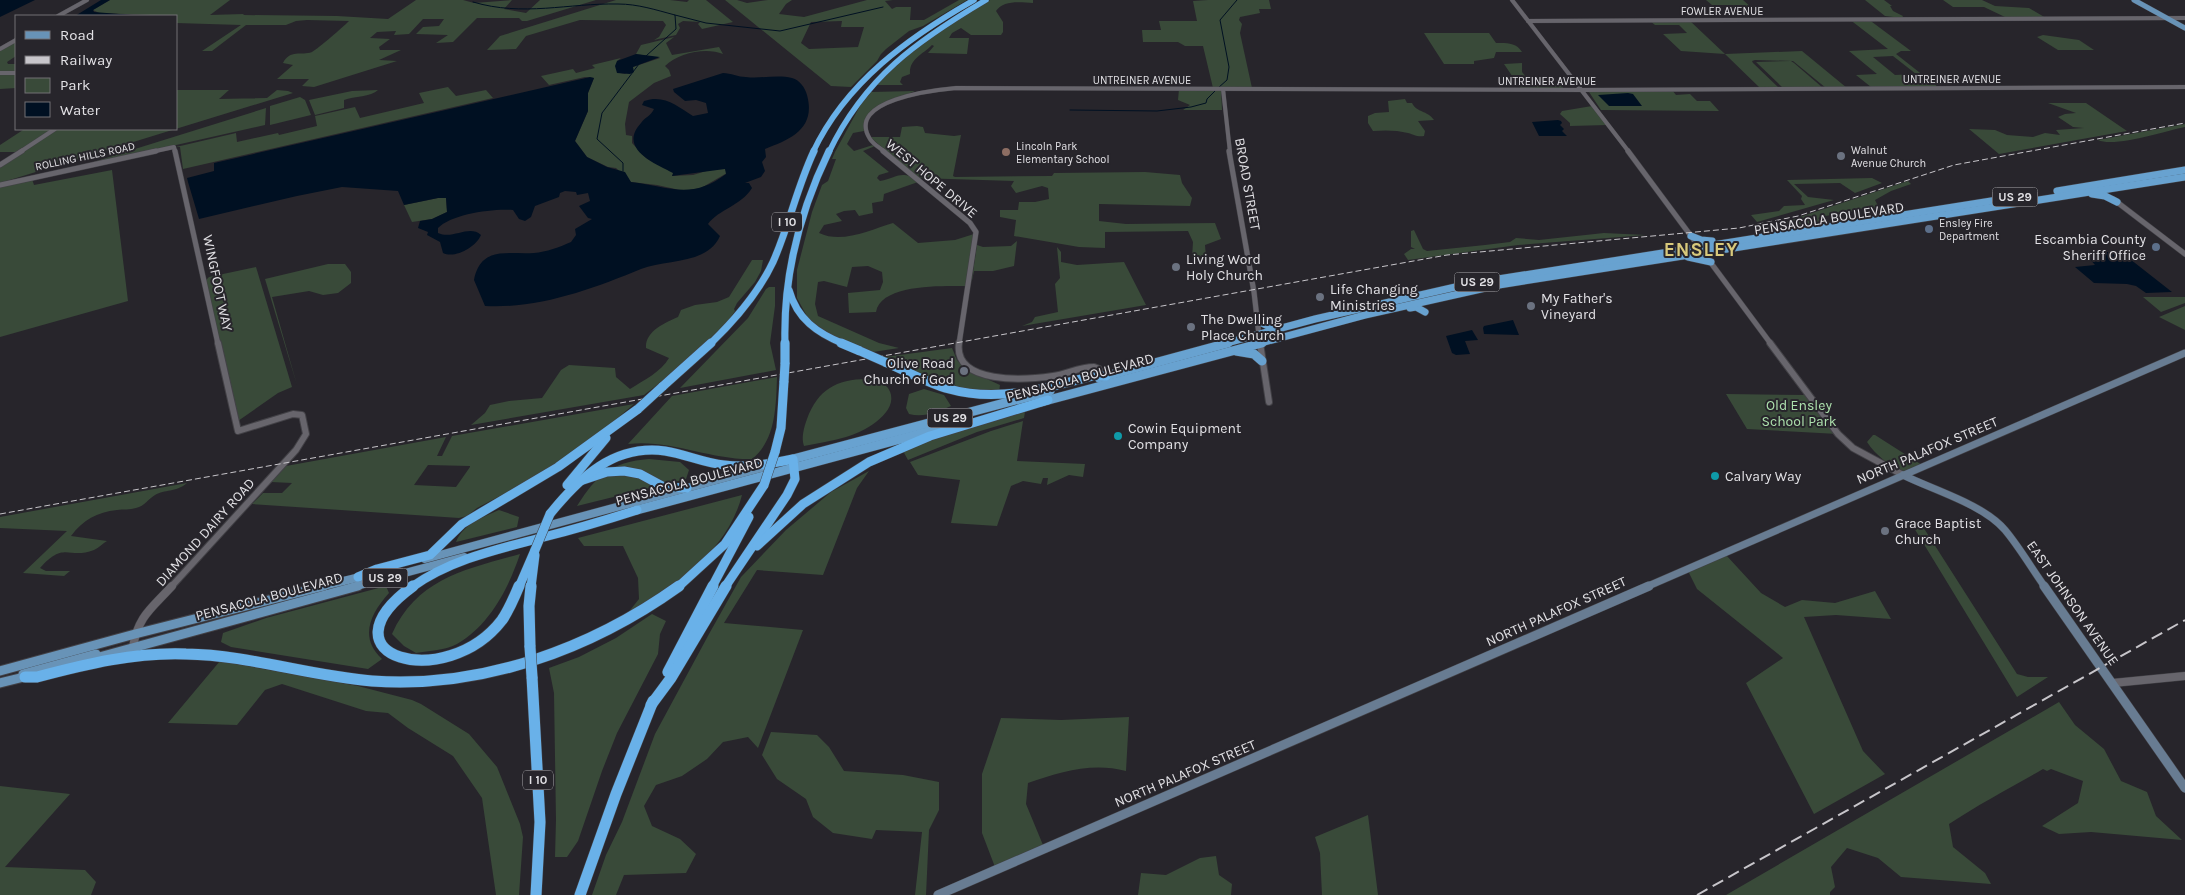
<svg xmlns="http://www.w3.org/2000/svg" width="2185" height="895" font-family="Karla,sans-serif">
  <rect width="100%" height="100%" fill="#27252b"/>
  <g fill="#394a39" fill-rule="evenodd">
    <path d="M110,0H230L210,15L244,14L243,15L337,16L388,19L416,0H463L474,3L512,0L504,9L526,13L540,0H596L527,21H522L519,18H477L453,42L436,43L448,35L416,34L423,27L439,26L444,19H423L409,34L394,35L396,31L377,32L370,38L390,39L379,47L380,50H401L379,60L397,61L314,87L302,86L309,79H277L293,65L283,63C290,49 301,56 312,52C319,48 343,27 349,21L307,20L296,21L286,25H246L212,51H202L241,25L176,23V16L99,13L93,10Z"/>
    <polygon points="616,0 670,0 687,2 689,0 706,0 733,22 702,29 698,24 700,22 683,21 678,24 680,28 676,35 654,40 659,37 666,25 663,21 580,20 526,36 516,49 487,50 500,36"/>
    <path d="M725,0H737L747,3L768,0H792L786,4L779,14L804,17L867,0H893L885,1L892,9L896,7H911L910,20H924L959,0H967L923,26L909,31L886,49L881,54L877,61L851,87L831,86ZM842,21L841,27H864L858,47L809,49L801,43L811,22Z"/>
    <path d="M990,0H1033V3C1020,2 1003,0 996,11L1003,22V32L1001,35H971L961,28L952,33L949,38H969L967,54L928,53L934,46L932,45C922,55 909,59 910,74L902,77L900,82L903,85H877C907,49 950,24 990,0Z"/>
    <polygon points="1208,0 1269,0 1271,9 1259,9 1260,13 1240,17 1239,20 1242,24 1240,33 1252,88 1213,88 1203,46 1185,46 1178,42 1143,42 1142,30 1161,30 1159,21 1197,21 1193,1"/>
    <polygon points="1706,0 1743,0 1753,9 1732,5 1712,5"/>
    <polygon points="1865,0 1884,0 1892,6 1890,6 1893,11 1903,16 1902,18 1885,16"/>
    <polygon points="1943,0 1982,0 1995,6 2029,8 2046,18 2005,17 1984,7 1953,7"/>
    <path d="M1849,19H1868L1911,51H1901L1896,54L1938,87H1871L1856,75L1877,74L1849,51L1888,49ZM1893,56L1916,74L1895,75L1873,57Z"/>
    <polygon points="1689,20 1725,54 1802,51 1847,88 1826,88 1793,61 1755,60 1752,61 1753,63 1779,88 1760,88 1725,54 1681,51 1663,34 1687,33 1679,25 1655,25 1650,21"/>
    <path d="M1424,33H1489L1496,43C1506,43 1516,42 1522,52H1496L1494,58L1474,61V64H1444Z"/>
    <polygon points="2043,35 2079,40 2094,50 2058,50 2037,37"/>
    <path d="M674,37L666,43L672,55L719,47L723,54C706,47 678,53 665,66L669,70L671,76L654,83L629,102L625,124L626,135L632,136V143L646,158L674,173L672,176L693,175L713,169H725L727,173L701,188L684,191L657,185L631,182L616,168L608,167L587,157L575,141L588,111V93L594,78L585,77L549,85L541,76L573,69L576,73L595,68L592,65L621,58L617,61L620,73L625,74L633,67L660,58L636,54L641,45Z"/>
    <polygon points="16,41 16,56 7,62 8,64 16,64 16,73 0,73 0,50"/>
    <polygon points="1791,61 1794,63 1823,88 1783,88 1756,62"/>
    <polygon points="1522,63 1522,72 1532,84 1560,84 1564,89 1521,89 1504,64"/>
    <polygon points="0,74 16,74 16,88 0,89"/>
    <polygon points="448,87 456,96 486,90 493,98 183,169 180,147 176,147 236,133 237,142 278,133 279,135 317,126 315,116 355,107 360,118 424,103 419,93"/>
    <polygon points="1179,89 1221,89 1222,110 1183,110 1190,105 1178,100"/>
    <polygon points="176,90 229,90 219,99 267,98 277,90 288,91 293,93 0,183 0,167 56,129 176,129"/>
    <path d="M378,90C371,97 354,96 344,100V108L315,115L309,100L352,91Z"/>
    <polygon points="1672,90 1676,95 1690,94 1697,101 1710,101 1719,111 1601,110 1589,92"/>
    <path d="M915,91C897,100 862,104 864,131L853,133L847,144L854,151L873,145L875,146L863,151L889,172L879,175L877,178L880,181C898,177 903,169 918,182L884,194L883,201L872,203L873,213L859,216L855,210L844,211L836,214L842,221L824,225L819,233C842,244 870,230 893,223L918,243L955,240L974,234L967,286C945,286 881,283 876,312L849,313L848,293L880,290L883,282L882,272L868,266L852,267L847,287L824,281L818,282L815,304L818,316L879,343L899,348L873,352L836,338L809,320L797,298V270L812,212L822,185L828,181L836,159H832L835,152L861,104L871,92Z"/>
    <polygon points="300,97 305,100 311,115 270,125 270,106"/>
    <path d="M1405,99L1407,103H1412C1417,113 1427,110 1434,120L1418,121L1425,131L1424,136C1417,137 1415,135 1408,133C1397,130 1384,130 1373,131L1368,123V116L1375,113L1389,112L1388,101Z"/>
    <polygon points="2048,103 2086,103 2127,131 1999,154 1969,129 1995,130 2007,135 2033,137 2045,133 2060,135 2056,130 2084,128 2073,127 2058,117 2065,114 2076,113"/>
    <polygon points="1592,106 1607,125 1570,126 1570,123 1560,114 1562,111"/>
    <polygon points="266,108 265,125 74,168"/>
    <path d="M2185,124V127C2165,131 2114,148 2098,140Z"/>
    <polygon points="917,126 923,127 925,133 954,136 961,135 953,176 955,177 1052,176 1054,173 1145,172 1180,175 1182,183 1192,198 1190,206 1099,204 1099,221 1126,224 1215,223 1221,239 1205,245 1206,258 1192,258 1193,242 1188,231 1105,232 1105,248 1079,247 1014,236 1016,220 1000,217 1000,210 1018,210 1019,202 1035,202 1049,199 1048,188 1042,186 1016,193 1011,186 1014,181 918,178 870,137 900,137 902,127"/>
    <polygon points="23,130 51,130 18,152 0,152 0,145"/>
    <polygon points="112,170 128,301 0,337 0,186 32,179 34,185"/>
    <polygon points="1872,178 1882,183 1855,193 1840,183 1794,184 1808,197 1834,200 1757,222 1751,215 1779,211 1784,206 1805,205 1801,199 1802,196 1787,180"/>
    <path d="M1908,181L1911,184L1891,191L1875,200L1879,208L1873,212L1863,208C1851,214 1832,213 1818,218L1826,223L1764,233L1756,228L1782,223Z"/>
    <polygon points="438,198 446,198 447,212 432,219 412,222 404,205"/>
    <polygon points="1414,230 1423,249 1427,251 1485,245 1510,242 1516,238 1539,240 1604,233 1646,235 1518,245 1408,260 1404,254 1411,249 1415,249 1411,247 1411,231"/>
    <polygon points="1017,241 1014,266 993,271 974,271 971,285 977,245 983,247 1011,246"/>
    <polygon points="1057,247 1061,252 1061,262 1077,265 1124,262 1146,305 1022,326 1032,322 1035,317 1058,312 1055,284 1060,278"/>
    <path d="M752,260H763L761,271L755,282L737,303L734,309L735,311L729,320L684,364L644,395L471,425L485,413L490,405L509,401L542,398L561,370L569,365L615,368L616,377L630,389C644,380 661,372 669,358L646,348C645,331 665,323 678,317L681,310L695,305L717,302L729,297Z"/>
    <polygon points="328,264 345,264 351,272 351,283 338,293 323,295 309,291 272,297 297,385 265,279"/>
    <polygon points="256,267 292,387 278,393 238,421 206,280 209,277"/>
    <polygon points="769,287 775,287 775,306 770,343 776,370 680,388 748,318 766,289"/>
    <polygon points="2143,297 2185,297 2185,303 2161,312"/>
    <polygon points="2185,306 2185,330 2159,317"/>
    <polygon points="952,348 957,360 965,369 1000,385 999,392 967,389 922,376 885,357"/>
    <path d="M777,377C776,406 776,440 752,459C710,460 671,439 628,444L672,396Z"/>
    <path d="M867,379C876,380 889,383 891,395C895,415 862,433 846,437C832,441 818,443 804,446C801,438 804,427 807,419C818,390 836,379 867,379Z"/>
    <path d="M924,389L944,395L951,406C937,412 924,418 909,414L906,408L909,394Z"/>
    <polygon points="1726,394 1808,395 1838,434 1747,429"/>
    <path d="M634,404L593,439L544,473L477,508L467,516L459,518L252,504L263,493H282L292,483L271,482L286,466L446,437L437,456H442L452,436ZM428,465L470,466V467L456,487L414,485Z"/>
    <polygon points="1025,412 1024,418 977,432 908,460 903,451 957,430"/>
    <polygon points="1023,421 1017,461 1085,464 1083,477 1069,475 1047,485 1048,478 1043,478 1041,484 1023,481 1011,486 997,526 951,523 960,480 918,475 910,462 991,431"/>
    <path d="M1873,435H1875L1922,465L1902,473C1889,464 1876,456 1867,442Z"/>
    <path d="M649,459L680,462L689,470L686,479L577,506C596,475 612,462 649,459Z"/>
    <polygon points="869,471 857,488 823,575 757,570 724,623 803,630 758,748 748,737 723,742 707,759 682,776 656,785 644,806 652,826 680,839 696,854 686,873 624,875 616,895 592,895 606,855 622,822 655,734 709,634 741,577 786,530 831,492"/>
    <path d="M187,483C175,493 165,489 155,495C148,499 145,506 136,508C130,510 123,509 117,510C97,512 83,520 71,536L107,541C103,543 99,548 94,550C68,560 65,540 40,568L46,571H70L64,576L23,573L67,531L0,528V517Z"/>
    <path d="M742,495C727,554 671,587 623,619L639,599L638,578L623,546H584L578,538Z"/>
    <path d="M499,510L519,517L517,527L456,542C463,524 483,517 499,510Z"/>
    <polygon points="1911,523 1918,524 1925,530 2017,674 2028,677 2048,677 2017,697"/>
    <path d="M520,554C509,587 490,625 457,644C446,650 429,651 416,653L404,646L392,634C417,578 467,569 520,554Z"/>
    <polygon points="1726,555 1761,593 1785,607 1802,600 1835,603 1875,591 1891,619 1836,615 1804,617 1863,751 1885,774 1814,814 1746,683 1783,658 1697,589 1688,571"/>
    <path d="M386,586L389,593C370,614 359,638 382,659L368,669L231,647L221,642L223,633L266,618Z"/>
    <polygon points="652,614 666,621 660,634 658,654 617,733 602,771 578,841 567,857 555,857 556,820 554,693 549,668 579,657 616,638"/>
    <polygon points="220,661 358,686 412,700 421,704 469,734 497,767 520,824 523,837 519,895 496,895 482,798 453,756 408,728 388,713 366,711 282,684 265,690 237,725 168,723"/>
    <path d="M2059,702L2075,725L2104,749L2121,781L2147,792L2156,816L2182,840L2091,832L2059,834L2042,826L2078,803L2083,781L2051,769L2047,771L2043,769C2012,787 1979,804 1949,824L1953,847L1985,873L1991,884L1901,877L1878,858L1847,848L1831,867L1835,887L1830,892V895H1726Z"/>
    <path d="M1129,717L1126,771C1092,762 1060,772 1028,783L1026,804L1043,845L995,867L982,833V774L1001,718L1061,720Z"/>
    <polygon points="771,732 817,735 829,747 844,771 903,775 939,782 939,810 929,830 926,895 915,895 922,832 876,830 872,839 833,833 813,817 806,799 777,779 762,755"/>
    <polygon points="0,786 70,794 5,867 85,870 96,882 91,895 0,895"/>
    <polygon points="1368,815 1378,895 1322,895 1320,853 1315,837"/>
    <polygon points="1216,856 1219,875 1232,884 1231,895 1138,895 1141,873 1166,875 1200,858"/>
  </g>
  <g fill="#001022">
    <polygon points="0,0 35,0 0,17"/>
    <polygon points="101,0 110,0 93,10 94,12 144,16 75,16"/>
    <polygon points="636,54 660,57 633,67 634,72 630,74 617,73 615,66 617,61"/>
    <path d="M723,73C731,73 738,77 746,77C761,79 777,74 792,78C800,80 805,88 807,95C816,128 792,139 765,149L766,157L762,162L765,171L761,177L745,183H749L752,188C741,206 719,209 708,224L720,236C707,265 666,259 641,269C592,289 539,309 485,306L474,280C481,245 508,255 534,253C546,252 560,247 571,242L576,235L575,229L592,219L588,218L579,206L590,201L588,193L577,195L576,192L565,191L560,193L559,197L535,206L531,217L525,221L519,219L513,210C494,208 451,214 438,228V233C453,240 469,224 481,235C476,247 455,259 443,253L440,242L427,235L428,232L418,228L420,221L432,219L447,212L446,198H438L404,205L398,191L342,187L297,196L199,219L188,182L187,178L214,171V163L590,77L594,78L588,93V111L575,141L587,157L607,167L625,172L631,182C670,187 692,200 726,174L725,169L672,176L673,173C653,163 618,148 641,123C645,117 651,116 654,109L642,105L644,101C664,94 677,106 693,116L708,113L706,103L696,100L685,101L674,92L673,89Z"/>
    <polygon points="1628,93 1633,94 1642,106 1609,106 1598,95"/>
    <polygon points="1558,120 1561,121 1562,123 1560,125 1564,129 1562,131 1567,136 1539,136 1532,122"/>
    <polygon points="2084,252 2121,252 2172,292 2146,293 2136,286 2127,284 2094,283 2075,267 2095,265"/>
    <polygon points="1513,320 1519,335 1484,334 1483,328 1484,326"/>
    <polygon points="1472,330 1478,340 1465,341 1470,354 1456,355 1452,353 1446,336"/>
  </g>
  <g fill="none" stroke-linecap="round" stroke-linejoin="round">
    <g stroke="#001022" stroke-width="1">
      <path d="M473,2C523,17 568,3 618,4C638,4 656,10 675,15L676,29L646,56"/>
      <polyline points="675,15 706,23 780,31 883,7"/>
      <polyline points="1218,88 1227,80 1229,67 1220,20 1237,0"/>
      <polyline points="1070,110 1157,111 1191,107 1206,103 1207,99 1216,90"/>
      <polyline points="623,171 623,163 597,139 602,113 639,64"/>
    </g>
    <defs>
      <g id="tertiary-far3">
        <polyline points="1512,0 1629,152"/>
        <polyline points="58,16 87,0"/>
        <polyline points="1528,21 2185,18"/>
        <polyline points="0,49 16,40"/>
        <polyline points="0,73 16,73"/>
        <polyline points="1223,89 1230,152"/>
        <polyline points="20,152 55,129"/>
        <polyline points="151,152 174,147 175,152"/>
        <path d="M885,152C880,148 873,144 870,139C845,100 934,90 956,88L1582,90L2185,87"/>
      </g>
      <g id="tertiary-far2">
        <polyline points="175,151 218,344"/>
        <polyline points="883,151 970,223 976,232 959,344"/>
        <polyline points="1229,151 1254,292 1260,344"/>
        <polyline points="1628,151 1771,344"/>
        <polyline points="0,165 22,151"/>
        <polyline points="0,185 156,151"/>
        <polyline points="2113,199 2185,254"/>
      </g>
      <g id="tertiary-far1">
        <path d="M959,343C953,385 1026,380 1053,376C1067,374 1079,367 1094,367L1099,369L1106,376"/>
        <polyline points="1260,343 1269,402"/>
        <polyline points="1770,343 1838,434 1853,448 1903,475"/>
        <polyline points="171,587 296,450 306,434 302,415 293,414 238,431 218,343"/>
      </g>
      <g id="tertiary">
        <path d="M133,647C138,616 152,608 172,586"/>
        <polyline points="2113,683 2185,676"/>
      </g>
      <g id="secondary-far1">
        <path d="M1903,475C1933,490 1983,504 2005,530C2020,548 2032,569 2045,587"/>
        <polyline points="1646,587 2185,353"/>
      </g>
      <g id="secondary">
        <polyline points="2044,586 2185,788"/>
        <polyline points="938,895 1649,586"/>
      </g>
      <polyline id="primary-far2" points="2134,0 2185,28"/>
      <g id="primary-far1">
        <polyline points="425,559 764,467"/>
        <polyline points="319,587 364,576"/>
        <polyline points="353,587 464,557"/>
      </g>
      <g id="primary">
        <polyline points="92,659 358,586"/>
        <polyline points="0,671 135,634 324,586"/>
        <polyline points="23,674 96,654"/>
        <polyline points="0,683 28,676"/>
      </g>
      <g id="trunk-far1">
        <polyline points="2057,191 2185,170"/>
        <polyline points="2092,194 2105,196 2117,202"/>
        <polyline points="1691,236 1701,240 1712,241"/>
        <polyline points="1688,257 1711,262"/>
        <polyline points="1410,308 1416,307 1425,312"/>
        <polyline points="1256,320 1268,326 1277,327"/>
        <polyline points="1223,344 1315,319 1473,283 2029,195"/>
        <polyline points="1257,344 1365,315 1499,285 2185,177"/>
      </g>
      <g id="trunk">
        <polyline points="1236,351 1254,354 1262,361"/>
        <polyline points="1099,378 1228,343"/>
        <polyline points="1041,402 1262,343"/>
        <polyline points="793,459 1050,391"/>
        <polyline points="637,510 949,426"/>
      </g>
      <g id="motorway-far3">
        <path d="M813,152C846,82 909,37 974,0"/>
        <path d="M829,152C865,77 917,41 986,0"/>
      </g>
      <g id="motorway-far2">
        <path d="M789,290C797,319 817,333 844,344"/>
        <path d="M710,344C735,320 758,294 773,262C789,226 797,187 814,151"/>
        <path d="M785,344C783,275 799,213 829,151"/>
      </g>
      <g id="motorway-far1">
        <polyline points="785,343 785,364"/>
        <polyline points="841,343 860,351"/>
        <path d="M885,362C906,371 927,383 949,389C998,403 1048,388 1096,375L1106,376"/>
        <polyline points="662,387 711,343"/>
        <polyline points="775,452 781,428 784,381"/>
        <polyline points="580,481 607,472 624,471 640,474 664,487 687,488"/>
        <polyline points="567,485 606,438"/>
        <path d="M550,514C579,478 614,444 665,451C685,454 704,463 724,465C748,468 770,464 793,459L795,479L787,495L725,587"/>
        <polyline points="757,546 803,504 869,462 930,436 1048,400"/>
        <polyline points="358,577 377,569 430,555 462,524 558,467 638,409"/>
        <path d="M412,587C451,559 499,549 544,537C576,529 606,520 637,510"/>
        <polyline points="519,587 535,550"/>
        <polyline points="531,587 535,555"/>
        <polyline points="678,587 725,544 764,485"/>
        <polyline points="712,587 749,517"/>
      </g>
      <g id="motorway">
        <path d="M413,586C316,657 446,693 502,620C509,610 514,598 519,586"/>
        <polyline points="530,647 529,606 531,586"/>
        <polyline points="668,672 713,586"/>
        <path d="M25,677H37C86,664 135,652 186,654C249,655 309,676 372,681C482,689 591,649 679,586"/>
        <polyline points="532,677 540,822 536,895"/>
        <polyline points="651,705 671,678 726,586"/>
        <polyline points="580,895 616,794 653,701"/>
      </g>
    </defs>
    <use href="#tertiary-far3" stroke="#424146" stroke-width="4.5"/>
    <use href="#tertiary-far2" stroke="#424146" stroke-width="6"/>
    <use href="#tertiary-far1" stroke="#424146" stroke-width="8"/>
    <use href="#tertiary" stroke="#424146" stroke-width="9"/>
    <use href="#secondary-far1" stroke="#424146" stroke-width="8"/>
    <use href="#secondary" stroke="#424146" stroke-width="10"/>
    <use href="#primary-far2" stroke="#424146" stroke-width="5.5"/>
    <use href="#primary-far1" stroke="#424146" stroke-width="9"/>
    <use href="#primary" stroke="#424146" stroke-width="11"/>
    <use href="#trunk-far1" stroke="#424146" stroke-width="8"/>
    <use href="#trunk" stroke="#424146" stroke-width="10"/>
    <use href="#motorway-far3" stroke="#424146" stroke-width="6"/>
    <use href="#motorway-far2" stroke="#424146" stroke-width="8"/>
    <use href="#motorway-far1" stroke="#424146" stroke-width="10"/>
    <use href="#motorway" stroke="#424146" stroke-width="12"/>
    <use href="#tertiary-far3" stroke="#67656c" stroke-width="4"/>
    <use href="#tertiary-far2" stroke="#67656c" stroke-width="5"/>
    <use href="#tertiary-far1" stroke="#67656c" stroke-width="6"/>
    <use href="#tertiary" stroke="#67656c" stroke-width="8"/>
    <use href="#secondary-far1" stroke="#687c92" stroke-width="7"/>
    <use href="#secondary" stroke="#687c92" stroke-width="9"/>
    <use href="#primary-far2" stroke="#6893b7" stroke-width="5"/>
    <use href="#primary-far1" stroke="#6893b7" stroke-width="8"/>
    <use href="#primary" stroke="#6893b7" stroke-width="9"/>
    <use href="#trunk-far1" stroke="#68a2d0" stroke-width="7"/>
    <use href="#trunk" stroke="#68a2d0" stroke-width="9"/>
    <use href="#motorway-far3" stroke="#69b1e9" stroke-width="5.5"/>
    <use href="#motorway-far2" stroke="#69b1e9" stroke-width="7"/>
    <use href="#motorway-far1" stroke="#69b1e9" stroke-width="9"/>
    <use href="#motorway" stroke="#69b1e9" stroke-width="11"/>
    <polyline stroke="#c7c5ca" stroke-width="1" stroke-dasharray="6 3" stroke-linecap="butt" points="0,514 1447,255 1739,228 1798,216 1954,165 2185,123"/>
    <polyline stroke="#c7c5ca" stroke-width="2" stroke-dasharray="12 6" stroke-linecap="butt" points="1697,895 2185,620"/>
    <defs>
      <g id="motorway-bridge-far1">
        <polyline points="860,351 885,362"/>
        <polyline points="784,381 785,364"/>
        <polyline points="638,409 662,387"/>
        <polyline points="764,485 775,452"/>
        <polyline points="535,550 550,514"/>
      </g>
      <polyline id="motorway-bridge" points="530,647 532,677"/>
    </defs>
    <use href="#motorway-bridge-far1" stroke="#424146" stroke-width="10" stroke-linecap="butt"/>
    <use href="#motorway-bridge" stroke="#424146" stroke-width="12" stroke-linecap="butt"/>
    <use href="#motorway-bridge-far1" stroke="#69b1e9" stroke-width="9"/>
    <use href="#motorway-bridge" stroke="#69b1e9" stroke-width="11"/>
  </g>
  <circle fill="#8d6e63" stroke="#27252b" stroke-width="2" cx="1006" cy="152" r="5"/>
  <g fill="#6b7280" stroke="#27252b" stroke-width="2">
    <circle cx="1841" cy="156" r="5"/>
    <circle cx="1176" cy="267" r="5"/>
    <circle cx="1320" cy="297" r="5"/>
    <circle cx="1531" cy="306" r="5"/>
    <circle cx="1191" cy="327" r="5"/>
    <circle cx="964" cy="371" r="5"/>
    <circle cx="1885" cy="531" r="5"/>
  </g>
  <g fill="#5c6f8a" stroke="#27252b" stroke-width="2">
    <circle cx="1929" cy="229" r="5"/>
    <circle cx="2156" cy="247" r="5"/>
  </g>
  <g fill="#0f9aa8" stroke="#27252b" stroke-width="2">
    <circle cx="1118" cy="436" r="5"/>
    <circle cx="1715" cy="476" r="5"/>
  </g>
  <g text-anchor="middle" stroke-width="4" stroke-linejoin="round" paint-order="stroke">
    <g font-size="11" fill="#e2e1e5" stroke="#27252b">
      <text x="1722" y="15">FOWLER AVENUE</text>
      <text x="1952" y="83">UNTREINER AVENUE</text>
      <text x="1142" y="84">UNTREINER AVENUE</text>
      <text x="1547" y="85">UNTREINER AVENUE</text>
      <text transform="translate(85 156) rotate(-12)" y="4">ROLLING HILLS ROAD</text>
    </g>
    <g font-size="11" fill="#e2e1e5" stroke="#27252b" text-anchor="start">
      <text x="1016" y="150">Lincoln Park<tspan x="1016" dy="13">Elementary School</tspan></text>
      <text x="1851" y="154">Walnut<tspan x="1851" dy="13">Avenue Church</tspan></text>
      <text x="1939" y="227">Ensley Fire<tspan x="1939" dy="13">Department</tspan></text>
    </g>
    <g fill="#27252b" stroke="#aaa9ad" stroke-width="1">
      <rect x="1992.5" y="187.5" width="45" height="19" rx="4"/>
      <rect x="772" y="212.5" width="30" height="19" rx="4"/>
      <rect x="1454.5" y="272.5" width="45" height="19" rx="4"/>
      <rect x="927.5" y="408.5" width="45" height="19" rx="4"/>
      <rect x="362.5" y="568.5" width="45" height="19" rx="4"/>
      <rect x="523" y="770.5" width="30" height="19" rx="4"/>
    </g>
    <g font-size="12" font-weight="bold" fill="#e2e1e5">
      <text x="2015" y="201">US 29</text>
      <text x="787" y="226">I 10</text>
      <text x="1477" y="286">US 29</text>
      <text x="950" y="422">US 29</text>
      <text x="385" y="582">US 29</text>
      <text x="538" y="784">I 10</text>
    </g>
    <g font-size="14" fill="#e2e1e5" stroke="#27252b">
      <text transform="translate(932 178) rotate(40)" y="5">WEST HOPE DRIVE</text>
      <text transform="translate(1248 184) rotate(80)" y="5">BROAD STREET</text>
      <text transform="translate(1829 218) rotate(-9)" y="5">PENSACOLA BOULEVARD</text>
      <text transform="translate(218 283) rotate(78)" y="5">WINGFOOT WAY</text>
      <text transform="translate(1080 377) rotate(-15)" y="5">PENSACOLA BOULEVARD</text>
      <text transform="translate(1927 450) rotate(-23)" y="5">NORTH PALAFOX STREET</text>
      <text transform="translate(689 481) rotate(-15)" y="5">PENSACOLA BOULEVARD</text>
      <text transform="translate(205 532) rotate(-48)" y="5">DIAMOND DAIRY ROAD</text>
      <text transform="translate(269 596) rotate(-15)" y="5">PENSACOLA BOULEVARD</text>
      <text transform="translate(2073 603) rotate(55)" y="5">EAST JOHNSON AVENUE</text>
      <text transform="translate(1556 611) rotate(-24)" y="5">NORTH PALAFOX STREET</text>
      <text transform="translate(1185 773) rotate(-23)" y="5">NORTH PALAFOX STREET</text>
    </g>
    <g font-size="14" fill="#e2e1e5" stroke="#27252b" text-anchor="start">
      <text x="2146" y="244" text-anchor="end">Escambia County<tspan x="2146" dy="16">Sheriff Office</tspan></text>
      <text x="1186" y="264">Living Word<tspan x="1186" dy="16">Holy Church</tspan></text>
      <text x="1330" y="294">Life Changing<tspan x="1330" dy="16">Ministries</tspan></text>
      <text x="1541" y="303">My Father's<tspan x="1541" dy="16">Vineyard</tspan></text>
      <text x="1201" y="324">The Dwelling<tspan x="1201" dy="16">Place Church</tspan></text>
      <text x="954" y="368" text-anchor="end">Olive Road<tspan x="954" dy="16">Church of God</tspan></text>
      <text x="1128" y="433">Cowin Equipment<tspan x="1128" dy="16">Company</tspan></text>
      <text x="1725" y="481">Calvary Way</text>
      <text x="1895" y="528">Grace Baptist<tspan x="1895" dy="16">Church</tspan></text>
    </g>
    <g font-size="14" fill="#ade1ad" stroke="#27252b">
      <text x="1799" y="410">Old Ensley<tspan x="1799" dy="16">School Park</tspan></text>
    </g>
    <g font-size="19" font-weight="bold" letter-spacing="1" fill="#d8c97b" stroke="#27252b">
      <text x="1701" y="256">ENSLEY</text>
    </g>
  </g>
  <rect x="15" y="15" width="162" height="115" fill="#27252b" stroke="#727075"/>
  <rect x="25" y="31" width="25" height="8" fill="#6893b7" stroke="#727075"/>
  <text x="60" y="40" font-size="15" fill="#e2e1e5">Road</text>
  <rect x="25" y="56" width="25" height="8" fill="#c7c5ca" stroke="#727075"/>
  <text x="60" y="65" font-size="15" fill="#e2e1e5">Railway</text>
  <rect x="25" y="78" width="25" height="15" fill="#394a39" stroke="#727075"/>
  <text x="60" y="90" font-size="15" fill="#e2e1e5">Park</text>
  <rect x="25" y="102" width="25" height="15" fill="#001022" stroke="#727075"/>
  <text x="60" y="115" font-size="15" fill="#e2e1e5">Water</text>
</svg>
